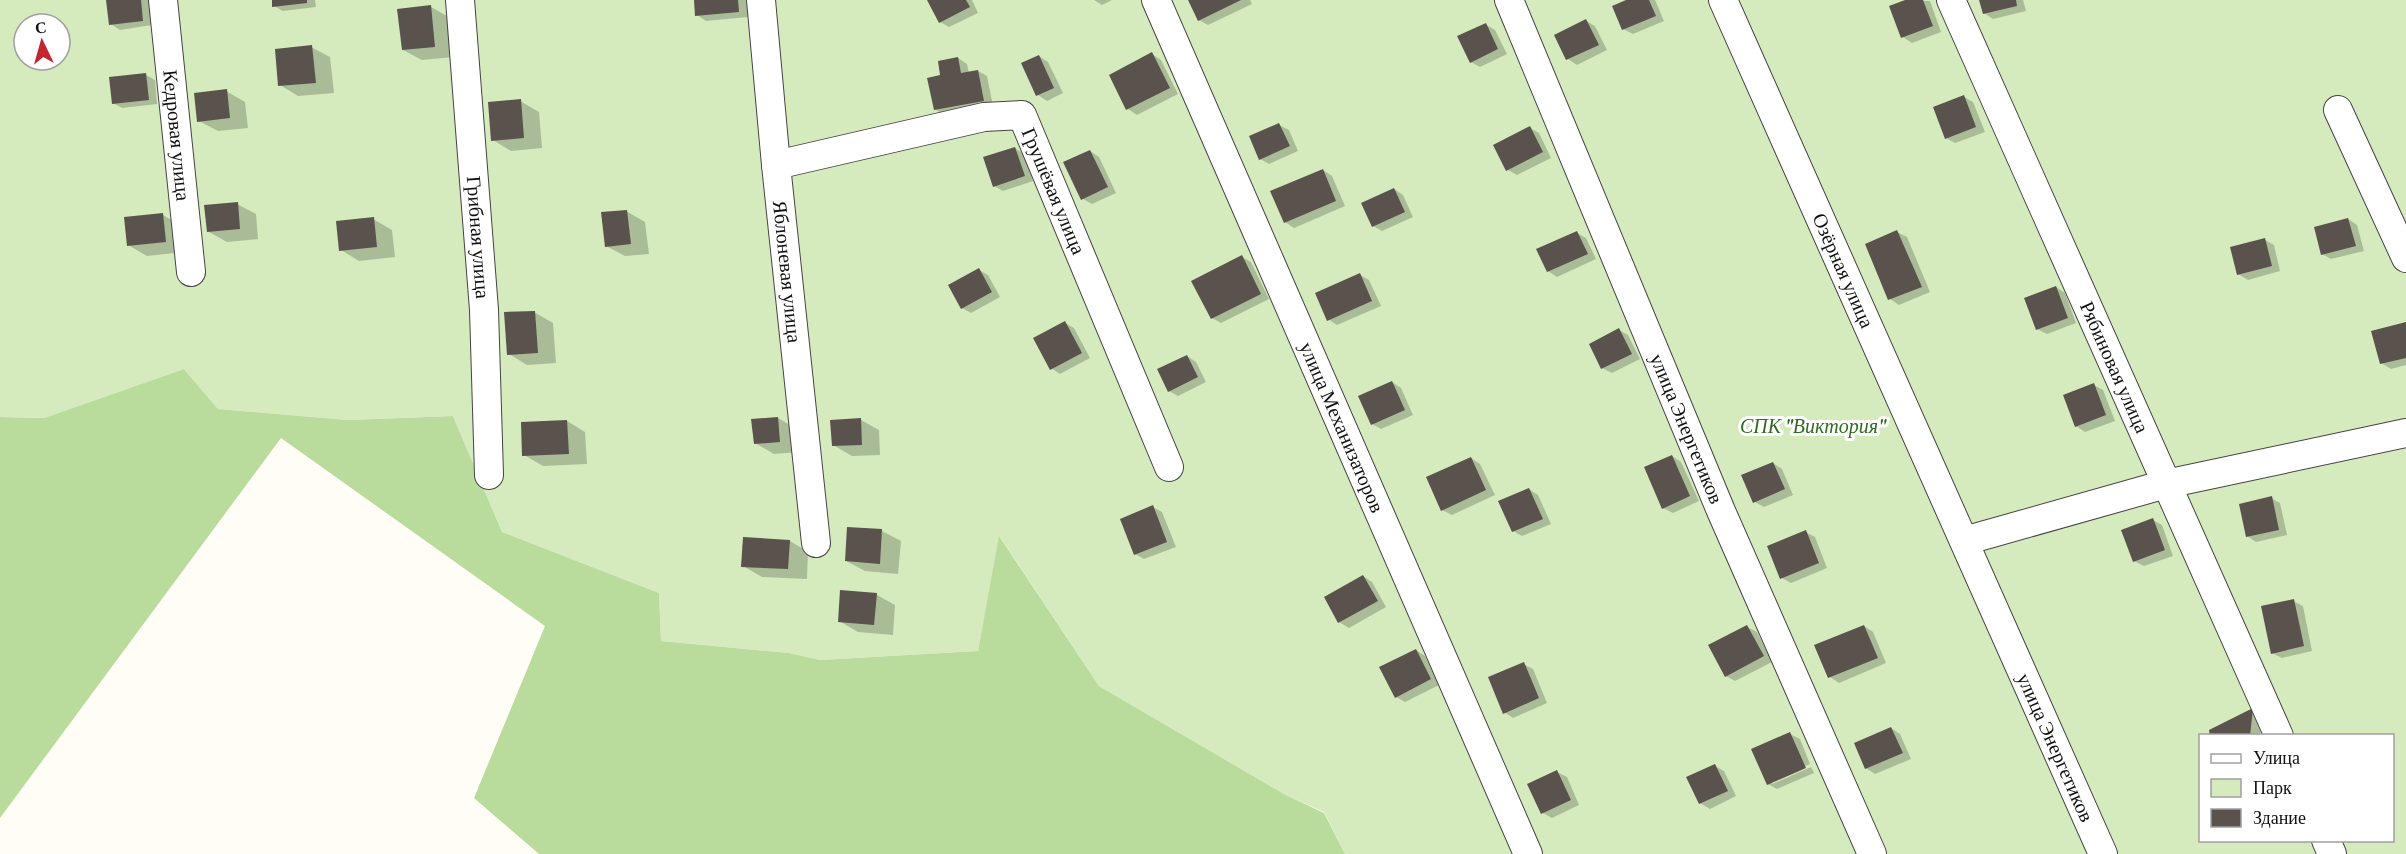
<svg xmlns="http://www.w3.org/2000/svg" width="2406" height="854" font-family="'Crimson Pro',serif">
  <rect width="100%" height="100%" fill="#fffdf5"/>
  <path fill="#d5ebbd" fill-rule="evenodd" d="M0,0H2406V854H1345L1324,812L1284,794L1099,686L1000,537L978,651L820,660L789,653L661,641L659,593L502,532L453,416L348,420L218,409L184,369L44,418L0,417ZM24,24H60V60H24ZM2200,736H2392V840H2200Z"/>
  <polygon fill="#b9dc9c" points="184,369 218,409 348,420 453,416 502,532 659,593 661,641 789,653 820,660 978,651 999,536 1099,686 1284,794 1324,813 1345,854 539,854 474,798 545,626 281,438 0,818 0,417 44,418"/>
  <g fill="#0003">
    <polygon points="108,0 149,0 152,25 120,30 111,24"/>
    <polygon points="273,0 315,0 316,7 283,11 274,6"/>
    <polygon points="696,0 747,0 748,17 706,21 697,15"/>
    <polygon points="929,0 972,0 978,13 949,27 940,22"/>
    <polygon points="1094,0 1112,0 1102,5"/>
    <polygon points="1190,0 1250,0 1252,4 1208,25 1199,20"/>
    <polygon points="1630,0 1655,0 1664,21 1633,34 1623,29"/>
    <polygon points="1909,0 1930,1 1941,32 1912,43 1903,37"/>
    <polygon points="1980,0 2023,0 2026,11 1993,19 1984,13"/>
    <polygon points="431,7 449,17 454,57 422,60 403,50"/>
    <polygon points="1586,21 1595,26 1607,50 1577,65 1568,59"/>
    <polygon points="1485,24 1495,30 1507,54 1480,67 1471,62"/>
    <polygon points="311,47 330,57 334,93 298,96 280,85"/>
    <polygon points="1152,54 1161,60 1178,94 1137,115 1128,109 1111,76"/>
    <polygon points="1039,56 1048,62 1063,93 1047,101 1038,95 1023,64"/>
    <polygon points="958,58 967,64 969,73 978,71 987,76 993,106 944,115 935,109 942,76"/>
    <polygon points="146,75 155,80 157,104 122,108 113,103"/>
    <polygon points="226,91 245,102 248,128 218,131 199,121"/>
    <polygon points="1964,97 1973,102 1985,132 1955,143 1946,138"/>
    <polygon points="520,101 539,112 542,148 511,151 493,140"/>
    <polygon points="1279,125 1289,130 1298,151 1269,164 1260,159"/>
    <polygon points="1530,128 1539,133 1551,158 1517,175 1508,170"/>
    <polygon points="1015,148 1024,154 1033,181 1003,191 994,186"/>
    <polygon points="1090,151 1099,157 1116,193 1092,204 1083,199"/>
    <polygon points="1323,170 1332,176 1345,206 1294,228 1285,222"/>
    <polygon points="1394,189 1403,195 1413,217 1382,231 1373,226"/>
    <polygon points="237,204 256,214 258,239 227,242 209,232"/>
    <polygon points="626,211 645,222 649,254 625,256 606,246"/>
    <polygon points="163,215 182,226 184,252 147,256 128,245"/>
    <polygon points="373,219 392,230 395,257 359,261 341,250"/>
    <polygon points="2348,219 2357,225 2364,251 2331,259 2322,254"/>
    <polygon points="1897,232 1907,237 1930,292 1899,305 1890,299"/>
    <polygon points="1577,233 1586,238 1596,259 1557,277 1548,271"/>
    <polygon points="2265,240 2274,245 2280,271 2248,280 2238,274"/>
    <polygon points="1242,257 1251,262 1269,299 1221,323 1212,318"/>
    <polygon points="979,270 988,275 1000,297 971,313 962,308"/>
    <polygon points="1360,275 1369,280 1381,306 1337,325 1328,319"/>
    <polygon points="2056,287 2065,293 2076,323 2047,334 2037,329"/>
    <polygon points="534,312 553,323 556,363 527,365 509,354"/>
    <polygon points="1065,323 1074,328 1090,358 1060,374 1051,368"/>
    <polygon points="2406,323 2406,365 2391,369 2381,363"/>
    <polygon points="1619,330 1628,335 1640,359 1612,373 1602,368"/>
    <polygon points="1187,356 1196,362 1206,382 1178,396 1169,391"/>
    <polygon points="1392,382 1401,388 1413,415 1381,429 1372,424"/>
    <polygon points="2094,385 2103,390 2115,421 2085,432 2076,426"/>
    <polygon points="778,418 797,429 799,452 774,454 755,443"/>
    <polygon points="861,420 879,430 880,455 852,456 833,445"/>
    <polygon points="567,421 585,432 587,464 543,466 524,455"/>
    <polygon points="1672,456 1681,462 1699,501 1673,513 1663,508"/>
    <polygon points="1471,458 1480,464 1495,495 1452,515 1442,510"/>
    <polygon points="1773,463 1782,469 1793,495 1764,507 1755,502"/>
    <polygon points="1529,489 1538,495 1551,524 1522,536 1513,531"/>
    <polygon points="2271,498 2280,503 2287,535 2256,542 2247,536"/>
    <polygon points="1153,507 1162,512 1176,547 1144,559 1135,554"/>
    <polygon points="2153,520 2162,525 2173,556 2144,566 2134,561"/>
    <polygon points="848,528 882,531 901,541 898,574 865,571 846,561"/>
    <polygon points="1805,532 1815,537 1827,568 1791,583 1782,578"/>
    <polygon points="790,541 808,552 807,579 762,577 743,566"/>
    <polygon points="1363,576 1372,582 1386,607 1349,628 1339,622 1326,597"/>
    <polygon points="877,595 895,605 893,635 858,632 839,621"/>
    <polygon points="2293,601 2303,606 2312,651 2282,658 2272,653"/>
    <polygon points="1864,626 1873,632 1886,663 1839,683 1830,677"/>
    <polygon points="1747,627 1757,632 1772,662 1735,681 1726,676"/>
    <polygon points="1416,650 1425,656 1439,685 1405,702 1396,697"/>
    <polygon points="1523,664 1533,669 1547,703 1513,718 1504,712"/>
    <polygon points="2253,709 2262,714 2260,736 2212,736"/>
    <polygon points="1891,728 1900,734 1911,759 1875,774 1866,768"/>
    <polygon points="1790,734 1800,739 1810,764 1772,781 1772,784 1811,767 1814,773 1777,789 1768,784"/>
    <polygon points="1715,766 1724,771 1736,796 1710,809 1700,803"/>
    <polygon points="1557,772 1567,777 1579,805 1552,818 1543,813"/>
  </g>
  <g fill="#5a524d">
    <polygon points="106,0 141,0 143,21 109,25"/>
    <polygon points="272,0 307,0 307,3 272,7"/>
    <polygon points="694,0 738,0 739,12 695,16"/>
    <polygon points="927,0 966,0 970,7 939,23"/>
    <polygon points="1188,0 1241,0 1198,21"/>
    <polygon points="1626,0 1649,0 1656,16 1622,30 1612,6"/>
    <polygon points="1905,0 1923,0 1933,26 1901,38 1889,6"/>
    <polygon points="1979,0 2016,0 2017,6 1983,14"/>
    <polygon points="431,5 435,47 402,50 397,9"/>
    <polygon points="1586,19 1599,45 1566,60 1554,35"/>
    <polygon points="1486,23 1498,49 1470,63 1457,36"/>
    <polygon points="312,45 316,83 278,86 275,49"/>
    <polygon points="1152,52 1170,88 1126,110 1109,75"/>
    <polygon points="1039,55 1054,88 1036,96 1021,63"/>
    <polygon points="958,57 961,73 978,70 984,101 934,110 927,78 940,75 938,61"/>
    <polygon points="146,73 149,100 112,104 109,77"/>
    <polygon points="227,89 230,118 197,122 194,93"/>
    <polygon points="1964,95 1976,127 1945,139 1933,107"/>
    <polygon points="521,99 524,138 491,141 488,102"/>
    <polygon points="1279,123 1290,146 1259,160 1249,136"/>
    <polygon points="1530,126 1543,152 1506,171 1493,145"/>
    <polygon points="1015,147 1025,176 993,187 983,157"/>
    <polygon points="1090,150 1108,187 1081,200 1063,162"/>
    <polygon points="1323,169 1336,201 1284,223 1270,191"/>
    <polygon points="1394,188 1405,212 1372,227 1361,203"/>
    <polygon points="238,202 240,229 207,232 204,205"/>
    <polygon points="627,210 631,244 605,247 601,212"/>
    <polygon points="163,213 166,242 127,246 124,217"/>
    <polygon points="374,217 377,247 339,251 336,221"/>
    <polygon points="2348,218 2356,246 2321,255 2314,227"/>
    <polygon points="1897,230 1922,287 1888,300 1865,244"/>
    <polygon points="1577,231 1588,254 1547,272 1536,249"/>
    <polygon points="2265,238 2272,266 2237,275 2230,247"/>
    <polygon points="1242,255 1261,294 1211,319 1191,281"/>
    <polygon points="979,268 992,292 961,309 948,285"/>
    <polygon points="1360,273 1372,301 1327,321 1315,293"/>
    <polygon points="2056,286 2068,318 2036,330 2024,298"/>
    <polygon points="535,311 538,353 507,355 504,312"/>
    <polygon points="1065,321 1082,353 1050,370 1033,338"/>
    <polygon points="2406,322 2406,358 2380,364 2371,331"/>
    <polygon points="1619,328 1632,354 1601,369 1589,344"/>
    <polygon points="1187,355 1198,377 1168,392 1157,369"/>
    <polygon points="1392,381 1405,410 1371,425 1358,396"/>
    <polygon points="2094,383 2106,415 2075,427 2063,395"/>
    <polygon points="778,417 780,442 754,444 751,419"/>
    <polygon points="861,418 862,445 832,446 830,420"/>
    <polygon points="567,420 569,454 522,456 521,422"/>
    <polygon points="1672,455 1690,496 1662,509 1644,467"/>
    <polygon points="1471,457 1486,490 1441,511 1426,477"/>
    <polygon points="1773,462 1785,489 1753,503 1741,475"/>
    <polygon points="1529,488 1543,519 1512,532 1498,501"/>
    <polygon points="2272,496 2279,530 2246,537 2239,504"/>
    <polygon points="1153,505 1167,542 1134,555 1120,519"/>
    <polygon points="2153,518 2165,550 2133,562 2121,530"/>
    <polygon points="847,527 882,529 880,564 845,561"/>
    <polygon points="1806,530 1819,563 1780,579 1767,546"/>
    <polygon points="743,537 790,540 788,569 741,567"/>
    <polygon points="1363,575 1378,601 1338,623 1324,597"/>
    <polygon points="840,590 877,593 874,625 838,622"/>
    <polygon points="2294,599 2304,646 2271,654 2261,606"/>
    <polygon points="1747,625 1764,656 1725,677 1708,645"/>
    <polygon points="1864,625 1878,658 1828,678 1814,645"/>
    <polygon points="1416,649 1431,679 1395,698 1379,667"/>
    <polygon points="1524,662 1539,698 1503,714 1488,677"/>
    <polygon points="2253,708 2250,736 2210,736 2209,730"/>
    <polygon points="1891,727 1903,753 1865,769 1854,743"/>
    <polygon points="1790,732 1806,768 1767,785 1751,749"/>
    <polygon points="1715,764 1728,791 1699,804 1686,777"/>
    <polygon points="1557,770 1571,800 1541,814 1527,784"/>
  </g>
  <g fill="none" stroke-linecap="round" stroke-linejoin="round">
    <defs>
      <g id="minor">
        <path id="s1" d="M163,0L191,272"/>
        <path id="s2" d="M460,0L484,310L489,475"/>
        <path id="s3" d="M761,0L776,165L816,543"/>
        <path id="s4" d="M1156,0L1528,854"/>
        <path id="s5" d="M1509,0L1721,511L1872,854"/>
        <path id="s6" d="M1723,0L2103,854"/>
        <path id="s7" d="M1951,0L2279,736"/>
        <polyline points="2338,110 2406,258"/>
        <path id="s8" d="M776,165L984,117L1022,115L1169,467"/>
        <polyline points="1964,541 2166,484 2406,433"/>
        <polyline points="2326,840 2332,854"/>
      </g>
    </defs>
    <use href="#minor" stroke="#444" stroke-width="30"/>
    <use href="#minor" stroke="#fff" stroke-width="28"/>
  </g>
  <g text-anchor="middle" stroke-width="6" stroke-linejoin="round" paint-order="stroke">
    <g font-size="20" fill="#111" stroke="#fff">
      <text dy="7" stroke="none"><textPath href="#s1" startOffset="136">Кедровая улица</textPath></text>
      <text dy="7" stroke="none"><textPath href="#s8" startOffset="334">Грушёвая улица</textPath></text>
      <text dy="7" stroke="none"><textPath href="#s2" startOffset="238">Грибная улица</textPath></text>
      <text dy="7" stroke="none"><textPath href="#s6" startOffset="296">Озёрная улица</textPath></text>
      <text dy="7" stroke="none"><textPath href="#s3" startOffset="273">Яблоневая улица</textPath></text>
      <text dy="7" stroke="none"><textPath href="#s7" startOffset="402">Рябиновая улица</textPath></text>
      <text dy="7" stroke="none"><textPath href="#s4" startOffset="466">улица Механизаторов</textPath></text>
      <text dy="7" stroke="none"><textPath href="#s5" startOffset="464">улица Энергетиков</textPath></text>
      <text dy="7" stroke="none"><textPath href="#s6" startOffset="818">улица Энергетиков</textPath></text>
    </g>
    <g font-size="20" font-style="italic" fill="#2f6b1f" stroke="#fff">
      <text x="1813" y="433">СПК "Виктория"</text>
    </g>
  </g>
  <rect x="2199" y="734" width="195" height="108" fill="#ffffff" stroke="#a0a0a0" stroke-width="1.5"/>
  <rect x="2211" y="754" width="30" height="9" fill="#ffffff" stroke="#a0a0a0" stroke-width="1.5"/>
  <text x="2253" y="764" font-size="18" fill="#111111">Улица</text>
  <rect x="2211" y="779" width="30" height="18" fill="#d5ebbd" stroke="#a0a0a0" stroke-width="1.5"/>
  <text x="2253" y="794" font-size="18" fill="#111111">Парк</text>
  <rect x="2211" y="809" width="30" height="18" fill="#5a524d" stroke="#a0a0a0" stroke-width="1.5"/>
  <text x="2253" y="824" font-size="18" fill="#111111">Здание</text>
  <g transform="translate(42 42) rotate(355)"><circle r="28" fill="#ffffff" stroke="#a0a0a0" stroke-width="1.5"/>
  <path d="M0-4.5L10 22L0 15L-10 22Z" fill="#c4262e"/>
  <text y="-9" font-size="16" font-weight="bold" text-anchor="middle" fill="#111111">С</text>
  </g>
</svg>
